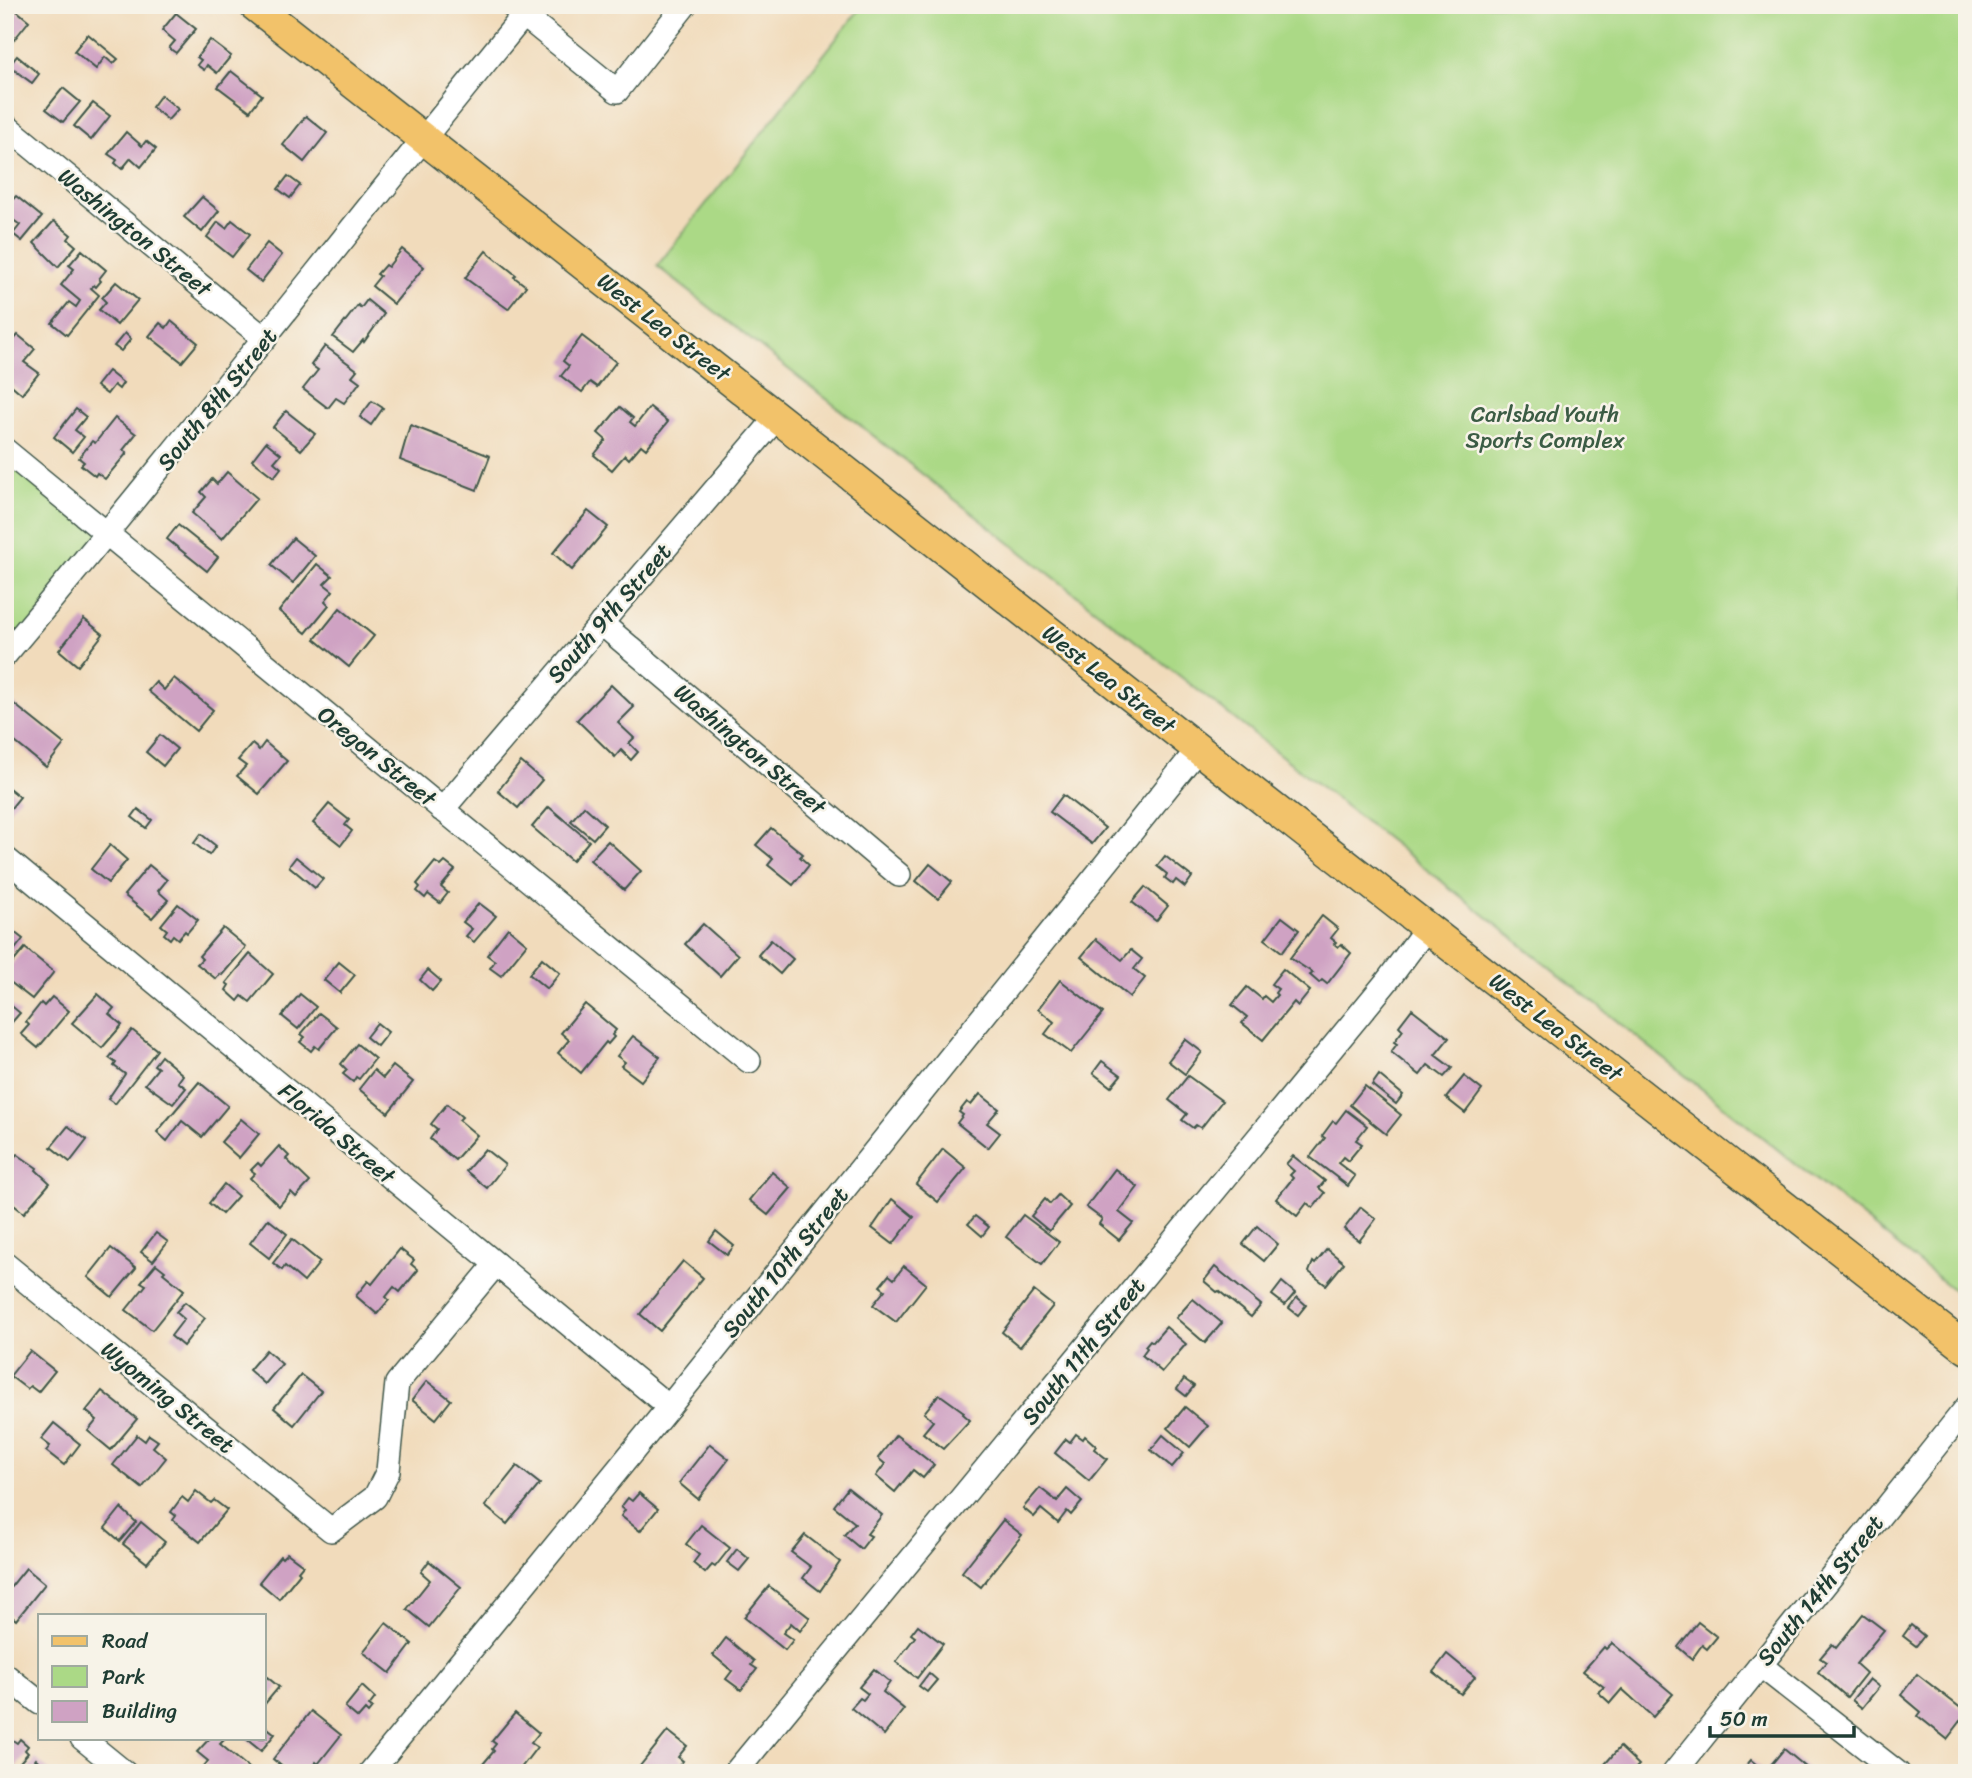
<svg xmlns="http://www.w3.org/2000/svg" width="1972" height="1778" font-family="Sriracha,sans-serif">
  <rect width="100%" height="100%" fill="#f7f3e8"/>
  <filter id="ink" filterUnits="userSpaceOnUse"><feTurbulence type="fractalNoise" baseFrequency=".0143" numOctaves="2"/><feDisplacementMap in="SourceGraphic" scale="14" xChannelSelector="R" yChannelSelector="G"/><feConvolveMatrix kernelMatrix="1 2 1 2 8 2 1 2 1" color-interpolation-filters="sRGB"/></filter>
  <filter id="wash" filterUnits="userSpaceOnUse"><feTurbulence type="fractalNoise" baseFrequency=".00686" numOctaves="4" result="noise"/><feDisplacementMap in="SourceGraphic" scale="28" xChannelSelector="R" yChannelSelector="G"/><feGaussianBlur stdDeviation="1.57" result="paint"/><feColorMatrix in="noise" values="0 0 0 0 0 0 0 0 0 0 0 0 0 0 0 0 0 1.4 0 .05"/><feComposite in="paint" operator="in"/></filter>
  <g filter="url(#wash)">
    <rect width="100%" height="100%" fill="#f1dbbb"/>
    <g fill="#abd986" stroke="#658b5d" stroke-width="2">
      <polygon points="863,5 1967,5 1967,1301 1487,917 657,266"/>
      <polygon points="5,450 107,535 5,655"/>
    </g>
    <g id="blocks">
      <g fill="#cfa2c3">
        <polygon points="5,5 10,5 29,21 5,51"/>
        <polygon points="176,13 196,29 176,53 169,48 175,41 162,30"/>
        <polygon points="88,34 118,59 113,64 105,57 96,69 74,51"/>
        <polygon points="210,40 231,56 217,73 207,65 204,70 197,65 201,60 197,57"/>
        <polygon points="17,56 39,74 32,83 9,66"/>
        <polygon points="231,71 262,95 250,111 218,87"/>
        <polygon points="63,88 80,102 63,122 46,109"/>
        <polygon points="161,95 178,109 168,120 152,107"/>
        <polygon points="93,103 110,116 91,140 74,126"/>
        <polygon points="306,116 327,133 304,162 283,145"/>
        <polygon points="126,132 142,146 146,141 156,149 141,167 131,158 122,169 115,163 117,160 108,154"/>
        <polygon points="288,176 300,185 290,198 278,189"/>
        <polygon points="16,196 42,217 22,241 13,234 20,225 12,219 9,222 5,219 5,208"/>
        <polygon points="202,197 219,211 202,232 184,217"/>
        <polygon points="232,220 250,234 232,257 207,237 218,222 226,228"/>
        <polygon points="54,221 71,235 68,239 76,246 58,267 34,243"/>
        <polygon points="267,243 282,255 261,282 246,270"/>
        <polygon points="402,249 424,267 394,304 372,286 380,276 377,274 385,265 388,267"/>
        <polygon points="82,250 106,270 99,279 101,281 96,287 94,285 91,288 99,295 67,335 52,323 69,302 76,307 80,301 61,285 74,269 69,265"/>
        <polygon points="486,251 516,275 514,277 526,286 508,309 465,278"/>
        <polygon points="116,282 138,300 117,325 99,310 106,302 102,298"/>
        <polygon points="367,300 384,314 364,342 363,340 353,352 333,337 358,305 361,308"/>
        <polygon points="171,321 198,343 182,362 149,336 160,323 166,328"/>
        <polygon points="125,333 131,339 121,351 114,346"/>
        <polygon points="18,335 35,349 24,362 39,373 22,394 9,383 5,388 5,350"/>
        <polygon points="582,336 616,362 597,387 590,382 582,392 561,376 569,366 563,361"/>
        <polygon points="325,346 357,370 352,376 360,382 344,403 336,398 328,408 303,389 318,370 311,365"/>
        <polygon points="108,371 123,383 119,389 114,385 107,394 96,386"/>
        <polygon points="372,401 383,408 371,425 360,417"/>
        <polygon points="620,407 633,418 630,422 635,426 650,407 668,422 646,449 641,445 629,459 625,455 612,470 594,455 606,440 598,433"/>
        <polygon points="76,409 86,417 75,430 84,437 72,452 54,437"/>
        <polygon points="286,411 315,434 301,450 273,427"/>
        <polygon points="115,418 136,434 123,450 127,453 105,479 97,473 95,476 81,465 84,462 79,458 92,441 95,443"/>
        <polygon points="410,425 490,456 477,490 400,460"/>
        <polygon points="266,442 281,454 274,462 281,468 274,477 252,460"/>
        <polygon points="227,472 257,498 222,539 192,513 206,497 201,492 212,479 217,484"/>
        <polygon points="588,511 608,527 572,570 553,553"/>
        <polygon points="178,525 218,557 207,571 167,539"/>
        <polygon points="293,538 315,556 293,583 271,565"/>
        <polygon points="317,564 332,576 324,584 333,591 325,601 329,605 306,633 279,611"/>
        <polygon points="340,608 374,636 349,667 315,639"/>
        <polygon points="84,619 103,634 78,666 59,650"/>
        <polygon points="174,678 213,710 196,731 148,691 156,682 164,690"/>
        <polygon points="611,685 634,707 618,723 634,738 629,743 638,752 631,760 621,750 615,757 577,720"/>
        <polygon points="9,700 64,744 46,767 5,734 5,705"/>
        <polygon points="160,735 177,749 163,766 146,752"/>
        <polygon points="265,742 287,761 259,794 237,776 246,766 238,760 252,744 259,750"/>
        <polygon points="521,762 542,780 518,808 498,791"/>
        <polygon points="5,785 20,797 7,813 5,812"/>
        <polygon points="1063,795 1105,828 1092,844 1050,812"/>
        <polygon points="329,804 349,820 345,825 352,831 341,845 313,823"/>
        <polygon points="584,806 605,825 593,839 571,821"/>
        <polygon points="549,807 589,841 572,861 532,827"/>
        <polygon points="138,809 152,820 146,828 132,817"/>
        <polygon points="771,828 803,854 800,857 809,865 793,885 768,865 773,859 756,845"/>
        <polygon points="201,834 216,846 209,855 194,843"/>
        <polygon points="608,841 641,871 624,890 590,860"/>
        <polygon points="110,845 127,860 108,883 91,869"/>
        <polygon points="1165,856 1192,877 1185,887 1176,880 1173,884 1165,878 1167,874 1157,866"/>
        <polygon points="296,857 323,879 315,888 289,866"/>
        <polygon points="435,862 441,866 445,862 455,870 441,887 448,893 440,903 428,894 425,898 417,891 420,887 417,884"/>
        <polygon points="930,864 952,882 938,899 916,881"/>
        <polygon points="149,865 167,880 158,891 168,900 152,918 124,895"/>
        <polygon points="1145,887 1168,906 1156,921 1132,902"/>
        <polygon points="479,903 496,916 474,942 466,936 472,929 463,922"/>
        <polygon points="178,904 198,920 187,933 185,931 178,939 173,935 170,939 164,934 167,930 161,925"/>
        <polygon points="1322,916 1338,929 1331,938 1336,942 1334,944 1338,947 1341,944 1351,953 1327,984 1322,980 1319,983 1310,975 1313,973 1290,958"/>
        <polygon points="1282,917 1299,930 1282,952 1265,939"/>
        <polygon points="703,924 738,955 720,976 685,944"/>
        <polygon points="5,925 23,939 5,962"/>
        <polygon points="223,928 246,947 222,975 220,974 216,979 197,964 202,959 199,956"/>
        <polygon points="508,928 527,944 501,976 490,968 495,961 487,955"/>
        <polygon points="1096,939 1122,960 1131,950 1142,959 1134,969 1145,978 1130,997 1081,957"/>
        <polygon points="771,940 793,959 780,974 758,955"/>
        <polygon points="25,948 54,972 32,999 5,978 5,972"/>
        <polygon points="250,954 273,974 250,1002 242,996 238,1001 226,990 229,985 226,983"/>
        <polygon points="542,958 560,973 547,989 529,974"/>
        <polygon points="339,962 355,975 340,993 324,980"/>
        <polygon points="1283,969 1310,991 1298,1006 1294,1002 1263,1040 1242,1023 1247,1017 1232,1005 1247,987 1262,999 1264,996 1271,1002 1277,995 1275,993 1278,989 1271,984"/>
        <polygon points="428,970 441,981 432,991 420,980"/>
        <polygon points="1060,980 1103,1013 1071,1053 1045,1034 1054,1022 1038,1009"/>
        <polygon points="98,994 114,1008 109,1014 122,1025 102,1048 72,1023"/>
        <polygon points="300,994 316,1007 298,1029 282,1016"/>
        <polygon points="52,997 69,1011 38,1048 21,1034 29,1025 26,1022 41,1003 44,1006"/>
        <polygon points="8,1003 20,1013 5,1030 5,1006"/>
        <polygon points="585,1004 616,1030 612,1035 614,1037 608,1044 606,1042 581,1073 558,1053 569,1040 561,1033"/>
        <polygon points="1412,1009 1449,1038 1435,1055 1452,1068 1444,1077 1428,1065 1420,1075 1391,1052 1397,1044 1394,1042 1403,1030 1399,1026"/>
        <polygon points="319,1013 337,1027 319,1049 315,1046 311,1051 300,1042 305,1037 301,1034"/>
        <polygon points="377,1023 388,1032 377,1046 366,1037"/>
        <polygon points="132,1030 157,1050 115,1104 108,1099 125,1074 114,1066 116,1063 109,1058"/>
        <polygon points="633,1036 660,1057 641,1081 621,1066 625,1062 617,1056"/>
        <polygon points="1185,1039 1202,1052 1185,1074 1168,1061"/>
        <polygon points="357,1044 375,1059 359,1079 356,1077 353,1082 343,1074 347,1070 341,1064"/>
        <polygon points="161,1056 183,1075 178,1082 186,1088 173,1104 145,1084 158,1068 154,1065"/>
        <polygon points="1102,1061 1121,1075 1111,1087 1093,1073"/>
        <polygon points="393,1066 413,1082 388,1113 359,1089 374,1070 383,1078"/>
        <polygon points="1379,1075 1403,1095 1396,1104 1372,1085"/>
        <polygon points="1188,1076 1222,1101 1201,1128 1196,1125 1193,1128 1182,1120 1187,1114 1169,1100"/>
        <polygon points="1464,1076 1482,1090 1465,1113 1446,1098"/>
        <polygon points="199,1082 228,1106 202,1137 182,1121 167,1141 157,1132"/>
        <polygon points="1365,1086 1401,1115 1386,1134 1350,1105"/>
        <polygon points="980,1094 999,1109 987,1123 1000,1133 988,1148 957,1123 963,1115 959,1112 967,1102 971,1105"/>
        <polygon points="447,1104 462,1117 459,1120 477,1135 455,1160 430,1139 437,1129 431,1124"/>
        <polygon points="1346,1110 1367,1126 1356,1140 1362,1144 1348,1161 1343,1157 1338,1163 1355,1176 1348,1186 1310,1157 1325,1138 1322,1136 1333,1121 1336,1123"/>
        <polygon points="241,1119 259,1134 239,1158 221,1142"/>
        <polygon points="68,1126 87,1140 70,1162 51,1147"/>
        <polygon points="279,1146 289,1156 286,1159 310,1182 296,1197 291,1192 279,1206 250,1178 255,1173 251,1170 258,1163 261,1166"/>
        <polygon points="485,1149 505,1165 487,1188 466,1171"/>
        <polygon points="943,1149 966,1168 938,1202 916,1184"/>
        <polygon points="17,1154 37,1168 36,1170 50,1183 24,1213 5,1198 5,1170"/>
        <polygon points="1293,1156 1325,1181 1319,1188 1325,1193 1313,1208 1307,1203 1297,1216 1276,1199 1293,1178 1290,1175 1294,1171 1286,1164"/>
        <polygon points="1115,1169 1138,1187 1119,1212 1133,1223 1119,1240 1099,1224 1102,1219 1086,1207"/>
        <polygon points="772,1172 791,1188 768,1215 749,1200"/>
        <polygon points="224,1184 238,1196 222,1214 209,1203"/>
        <polygon points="1058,1195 1070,1206 1049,1231 1031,1216 1045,1199 1050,1204"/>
        <polygon points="892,1199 914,1217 893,1244 872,1228"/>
        <polygon points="1361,1207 1376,1219 1359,1241 1344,1229"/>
        <polygon points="1023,1215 1059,1242 1042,1264 1006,1237"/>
        <polygon points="975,1216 989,1227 982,1236 968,1224"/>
        <polygon points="268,1219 287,1234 269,1258 250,1243"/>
        <polygon points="1257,1226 1278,1244 1264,1261 1243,1244"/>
        <polygon points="716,1231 734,1246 727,1255 709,1241"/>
        <polygon points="156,1233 168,1242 153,1261 141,1252"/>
        <polygon points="292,1239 320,1262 304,1282 285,1266 282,1270 273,1263"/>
        <polygon points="111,1248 136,1268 112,1297 88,1277"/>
        <polygon points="400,1249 414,1260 411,1264 418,1270 400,1292 394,1287 386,1297 389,1300 377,1314 356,1296 368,1281 372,1284"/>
        <polygon points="1327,1249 1344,1263 1326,1285 1309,1272 1313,1262 1315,1264"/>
        <polygon points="683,1261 703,1278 660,1331 640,1314"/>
        <polygon points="156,1264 165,1271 163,1273 184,1290 152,1330 126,1310 146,1285 141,1282"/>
        <polygon points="904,1266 926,1284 896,1322 873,1305 885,1290 880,1286 889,1275 894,1279"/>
        <polygon points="1215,1267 1261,1305 1251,1317 1219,1291 1217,1292 1204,1281"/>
        <polygon points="1282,1282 1295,1293 1285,1305 1272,1295"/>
        <polygon points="1034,1291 1053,1306 1020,1347 1002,1332"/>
        <polygon points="1297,1297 1306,1305 1298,1315 1289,1308"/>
        <polygon points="1193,1299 1222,1323 1205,1343 1176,1318"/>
        <polygon points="185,1302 205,1318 183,1346 171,1336 184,1319 176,1312"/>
        <polygon points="1166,1327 1186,1344 1162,1372 1142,1355 1147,1348 1145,1346 1150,1340 1153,1342"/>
        <polygon points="266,1350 282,1364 265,1384 249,1370"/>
        <polygon points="30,1351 55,1371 38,1392 30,1386 27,1389 10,1376"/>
        <polygon points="301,1375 321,1391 294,1425 274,1408"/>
        <polygon points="1184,1379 1194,1386 1186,1396 1177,1389"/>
        <polygon points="427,1381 451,1400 436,1419 412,1400"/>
        <polygon points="102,1391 137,1419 111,1450 88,1431 97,1420 86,1411"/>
        <polygon points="939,1394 964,1412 963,1414 970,1420 943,1449 923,1433 933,1421 924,1413"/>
        <polygon points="1185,1407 1208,1426 1190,1447 1168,1428"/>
        <polygon points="54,1423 80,1444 64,1465 46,1451 50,1446 41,1439"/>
        <polygon points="1076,1434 1083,1439 1085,1436 1096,1446 1094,1449 1107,1459 1089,1481 1055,1453 1066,1439 1070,1442"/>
        <polygon points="137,1435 145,1441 149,1435 158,1441 153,1447 166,1458 142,1488 113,1465"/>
        <polygon points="896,1435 934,1465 923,1478 913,1470 895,1492 876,1476 885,1464 878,1458"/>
        <polygon points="1163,1435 1184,1453 1172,1467 1151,1450"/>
        <polygon points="710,1444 729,1459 698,1499 679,1483"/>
        <polygon points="517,1466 540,1484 507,1524 485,1506"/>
        <polygon points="848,1488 882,1515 867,1534 871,1536 861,1549 844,1535 855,1523 834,1506"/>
        <polygon points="1040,1488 1057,1501 1067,1489 1082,1502 1071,1515 1067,1511 1058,1523 1041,1509 1034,1517 1023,1508"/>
        <polygon points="196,1491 211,1503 214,1500 227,1510 200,1542 173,1520 176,1516 171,1512 182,1497 188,1502"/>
        <polygon points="639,1493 658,1509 640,1531 621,1516 625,1510 621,1507 628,1498 632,1501"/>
        <polygon points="121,1508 136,1522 120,1541 105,1528"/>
        <polygon points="1003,1520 1022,1535 981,1587 962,1572"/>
        <polygon points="141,1522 165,1542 147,1563 123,1544"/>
        <polygon points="701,1525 730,1548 715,1567 712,1565 705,1573 693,1563 699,1555 686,1544"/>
        <polygon points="805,1535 840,1562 820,1591 803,1578 811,1567 791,1552"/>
        <polygon points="737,1549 749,1559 739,1571 727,1562"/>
        <polygon points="287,1553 303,1565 298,1571 300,1573 279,1599 259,1582 280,1556 282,1558"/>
        <polygon points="429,1561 461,1587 429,1627 407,1609 430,1580 421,1572"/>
        <polygon points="26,1568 45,1584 16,1620 5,1611 5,1594"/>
        <polygon points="769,1586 810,1618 800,1631 791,1623 783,1633 793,1640 785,1650 744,1617"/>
        <polygon points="1863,1614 1884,1630 1856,1664 1866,1673 1847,1697 1818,1672 1826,1662 1820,1658 1832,1644 1836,1648"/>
        <polygon points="1698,1622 1717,1637 1707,1649 1702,1645 1692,1659 1678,1647"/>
        <polygon points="386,1623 412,1644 390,1673 363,1652"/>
        <polygon points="918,1625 943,1644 917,1678 896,1662 915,1637 911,1634"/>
        <polygon points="1911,1625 1924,1636 1916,1646 1903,1636"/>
        <polygon points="726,1638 754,1661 751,1665 757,1669 741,1690 726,1679 732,1671 713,1655"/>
        <polygon points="1612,1643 1673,1694 1653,1717 1622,1689 1610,1703 1598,1692 1604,1687 1583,1671 1604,1647 1606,1649"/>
        <polygon points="1447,1654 1475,1677 1461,1694 1433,1672"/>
        <polygon points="874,1669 890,1682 883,1692 904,1709 884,1735 851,1708 860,1698 863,1700 868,1694 859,1687"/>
        <polygon points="929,1673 937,1680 927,1692 919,1686"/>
        <polygon points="1917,1674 1967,1713 1947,1739 1918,1716 1921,1712 1901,1695"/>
        <polygon points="267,1677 279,1687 264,1705 264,1681"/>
        <polygon points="1869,1679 1879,1687 1862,1708 1852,1700"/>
        <polygon points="362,1686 375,1698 369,1706 372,1708 368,1713 365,1710 358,1718 345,1707"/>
        <polygon points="311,1711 341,1735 318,1764 316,1762 307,1773 290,1773 273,1759"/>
        <polygon points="515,1713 539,1733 531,1743 537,1747 517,1773 493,1773 483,1764 494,1751 492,1749 496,1744 492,1741"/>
        <polygon points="264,1725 275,1734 261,1751 245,1738 264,1738"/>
        <polygon points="668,1731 687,1746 678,1757 683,1761 675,1771 670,1767 666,1773 639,1773 636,1771"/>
        <polygon points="210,1738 226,1738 220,1744 255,1773 202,1773 200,1771 208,1761 197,1752"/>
        <polygon points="11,1739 17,1743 20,1739 28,1746 25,1750 28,1753 15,1768 5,1760 5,1746"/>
        <polygon points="1620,1747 1639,1765 1631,1773 1615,1773 1605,1764"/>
        <polygon points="1784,1749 1813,1773 1740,1773 1751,1760 1765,1772"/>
        <polygon points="36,1759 52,1773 25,1773"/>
      </g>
    </g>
  </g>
  <g filter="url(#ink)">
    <use href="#blocks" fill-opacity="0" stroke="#3e5548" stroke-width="2"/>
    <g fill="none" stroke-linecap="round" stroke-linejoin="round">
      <defs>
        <g id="minor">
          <polyline points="511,5 617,91 685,5"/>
          <polyline points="5,125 265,339"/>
          <polyline points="5,450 749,1061"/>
          <polyline points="601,623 899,875"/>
          <path d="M5,655C183,445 350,227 524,15"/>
          <polyline points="442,810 778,416"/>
          <polyline points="5,858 669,1407"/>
          <polyline points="5,1264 331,1530 375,1497 388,1471 397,1383 496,1264"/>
          <polyline points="1760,1665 1898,1773"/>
          <polyline points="5,1675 40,1703"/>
          <polyline points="82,1738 125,1773"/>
          <polyline points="370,1773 669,1407 1198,749"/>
          <polyline points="735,1773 1388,980 1428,926"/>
          <polyline points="1674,1773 1967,1407"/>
        </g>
        <polyline id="major" points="254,5 1198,749 1967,1349"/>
      </defs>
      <use href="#minor" stroke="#3e5548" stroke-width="26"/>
      <use href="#major" stroke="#3e5548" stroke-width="33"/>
      <use href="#minor" stroke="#fff" stroke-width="23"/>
      <use href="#major" stroke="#f2c26a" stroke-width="30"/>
    </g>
  </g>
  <g text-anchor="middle" stroke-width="5" stroke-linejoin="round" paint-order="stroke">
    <g font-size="23" fill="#1f3d34" stroke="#f7f3e8">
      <text transform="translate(135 232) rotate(39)" y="8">Washington Street</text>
      <text transform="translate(664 327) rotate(38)" y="8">West Lea Street</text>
      <text transform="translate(217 399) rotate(-51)" y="8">South 8th Street</text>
      <text transform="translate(609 613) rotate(-49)" y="8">South 9th Street</text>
      <text transform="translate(1109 679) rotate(38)" y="8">West Lea Street</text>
      <text transform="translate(750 749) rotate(40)" y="8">Washington Street</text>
      <text transform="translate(377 756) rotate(39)" y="8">Oregon Street</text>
      <text transform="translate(1556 1027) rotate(38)" y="8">West Lea Street</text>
      <text transform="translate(337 1133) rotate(40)" y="8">Florida Street</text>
      <text transform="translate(785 1262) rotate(-51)" y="8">South 10th Street</text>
      <text transform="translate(1083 1351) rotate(-51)" y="8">South 11th Street</text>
      <text transform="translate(168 1397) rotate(39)" y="8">Wyoming Street</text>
      <text transform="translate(1820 1590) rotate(-51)" y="8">South 14th Street</text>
    </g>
    <g font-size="23" fill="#3b5c44" stroke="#f7f3e8">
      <text x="1545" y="422">Carlsbad Youth<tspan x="1545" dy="26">Sports Complex</tspan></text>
    </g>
  </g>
  <rect width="1972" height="1778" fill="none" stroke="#f7f3e8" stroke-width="28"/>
  <rect x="38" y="1614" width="228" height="126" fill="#f7f3e8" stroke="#a1aaa0" stroke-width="2"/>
  <rect x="52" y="1636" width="35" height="10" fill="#f2c26a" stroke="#a1aaa0" stroke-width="2"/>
  <text x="102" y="1648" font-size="21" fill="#1f3d34">Road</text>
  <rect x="52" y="1666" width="35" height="21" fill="#abd986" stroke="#a1aaa0" stroke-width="2"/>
  <text x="102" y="1684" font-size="21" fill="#1f3d34">Park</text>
  <rect x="52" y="1701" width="35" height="21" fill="#cfa2c3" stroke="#a1aaa0" stroke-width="2"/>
  <text x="102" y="1718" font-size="21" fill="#1f3d34">Building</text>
  <path d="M1710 1726v10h144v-10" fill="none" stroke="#1f3d34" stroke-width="3.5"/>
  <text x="1720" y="1726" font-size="21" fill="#1f3d34" stroke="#f7f3e8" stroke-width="5" paint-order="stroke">50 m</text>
</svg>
